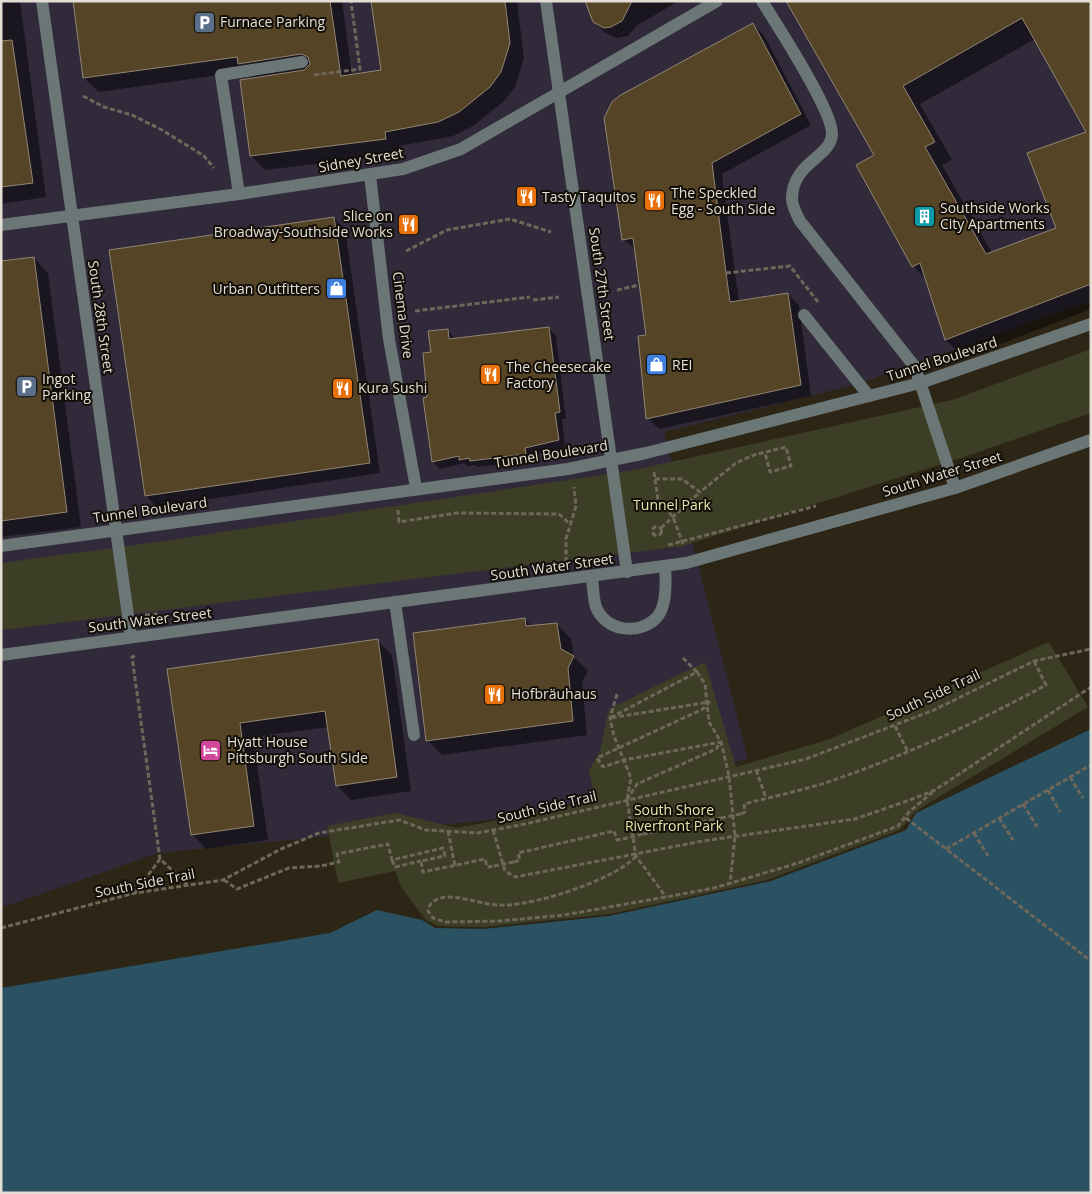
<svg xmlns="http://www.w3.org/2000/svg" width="1092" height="1194" font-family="'Open Sans',sans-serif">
  <rect width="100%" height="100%" fill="#2d2516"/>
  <polygon fill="#312a3a" points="1,1 1091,1 1091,301 857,384 664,432 748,759 518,817 158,853 1,908"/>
  <g fill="#3d3e26">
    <polygon points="1091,349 1091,413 970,455 683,546 1,630 1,563 150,543 634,470 952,400"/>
    <polygon points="1049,642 1088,707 924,806 913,814 900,830 767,880 610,914 484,927 437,926 425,919 401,887 395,871 338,883 327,826 395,813 457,828 595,801 589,770 600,751 609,709 705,662 736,767 830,739"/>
  </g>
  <polygon fill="#2b5262" points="1091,729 1091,1193 1,1193 1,988 330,933 377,910 422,920 435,928 483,929 609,916 771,881 906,830 916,813"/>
  <g fill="#0007" fill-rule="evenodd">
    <polygon points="1,1 20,1 46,197 1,204"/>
    <polygon points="74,1 342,1 352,76 383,72 373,1 517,1 524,58 515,87 504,101 473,126 453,136 399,146 400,154 265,170 251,156 254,79 247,71 99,92 84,78"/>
    <polygon points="591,1 679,1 636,26 628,36 616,38 605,33 594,21"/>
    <path d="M795,1H1091V309L964,358L946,340L927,280L913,266L858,166L876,155ZM1035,39L1088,132L1057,228L992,253L942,165L952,160L920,104Z"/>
    <polygon points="753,24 764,35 811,125 722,174 739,302 788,294 799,305 811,396 659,429 648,418 647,336 636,250 623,239"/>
    <polygon points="334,218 345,229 380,473 157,507 146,496"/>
    <polygon points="34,258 48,273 81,527 1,537 1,263"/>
    <polygon points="549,328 556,336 566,419 562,419 565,447 531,455 533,461 478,467 475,465 467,466 464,463 440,469 433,462 424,399 428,398 432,353 448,330 455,340"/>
    <polygon points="525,619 532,626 557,624 571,639 574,657 588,671 582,683 587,735 442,755 428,741 414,634"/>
    <polygon points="377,640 392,655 411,791 351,800 337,785 329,727 253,737 268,840 206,849 192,834 169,670"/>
  </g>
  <g fill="#564426" stroke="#918674" fill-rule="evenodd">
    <polygon points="73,1 330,1 341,76 381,70 371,1 505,1 510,43 501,72 490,87 459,112 438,122 385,132 386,139 250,156 240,80 304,70 310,64 308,57 301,54 238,64 237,57 83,78"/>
    <polygon points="585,1 632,1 622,21 611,27 604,28 593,22"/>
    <path d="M786,1H1091V284L945,340L920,263L912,267L856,165L874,155ZM1022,18L1086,132L1027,153L1056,228L986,254L925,147L935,142L903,86Z"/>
    <polygon points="753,23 801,114 712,163 726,273 730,302 788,293 801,385 646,419 638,336 646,335 633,238 622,240 604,118 612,102 619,96"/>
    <polygon points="12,40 33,183 1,187 1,41"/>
    <polygon points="334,217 370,463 145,496 109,250"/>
    <polygon points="34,257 67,512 1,521 1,261"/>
    <polygon points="549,327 560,412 555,413 559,440 525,448 526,454 470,461 469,458 459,460 459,456 432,462 423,398 427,397 423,353 431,352 428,331 448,329 449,339"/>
    <polygon points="525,618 526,626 557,623 561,649 574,656 568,668 573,721 426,741 413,633"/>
    <polygon points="378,639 397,777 336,786 325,711 240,723 254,826 191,835 167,669"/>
  </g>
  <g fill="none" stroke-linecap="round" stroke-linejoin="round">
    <g stroke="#6e675a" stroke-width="3" stroke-dasharray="5 2.5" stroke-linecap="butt">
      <polyline points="314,75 360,69 351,1"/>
      <polyline points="83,96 104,107 132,115 162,130 204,156 214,168"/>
      <polyline points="406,251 447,230 510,219 551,232"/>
      <polyline points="726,273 790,266 818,302"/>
      <polyline points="617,290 639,285"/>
      <polyline points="533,300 559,297"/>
      <polyline points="415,311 530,297"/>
      <polyline points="654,472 658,500 673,517 683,544"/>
      <polyline points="655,479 682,479 700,492 736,463 754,455 786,447 791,466 770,472 765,453"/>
      <polyline points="398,510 399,522 456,513 559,514 571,525"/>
      <circle cx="657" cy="531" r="4.5"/>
      <polyline points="661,528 700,492"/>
      <polyline points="668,545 816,506"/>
      <polyline points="566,562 566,539 576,506 574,487"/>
      <polyline points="145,615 159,614"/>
      <polyline points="135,656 132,657 160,859 187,884"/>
      <polyline points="697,672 705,684 709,722 721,742 729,776 735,836 730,884"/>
      <polyline points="617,694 610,718 614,736 631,778 627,800 636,856 666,897"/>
      <polyline points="895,726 908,752"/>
      <polyline points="756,770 766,798"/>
      <polyline points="1070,777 1083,798"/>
      <polyline points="1048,790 1060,812"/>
      <polyline points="627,800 637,784 716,749 721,742 624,760 603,767 597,758 703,709 709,702 610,718 697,672 682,657"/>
      <polyline points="1023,804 1037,827"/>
      <path d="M741,814L745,812L744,804C771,797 799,791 825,783C902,757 974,724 1046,685L1034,661"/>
      <polyline points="906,818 1091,961"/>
      <polyline points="999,818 1013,840"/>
      <polyline points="493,830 505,871 515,877 703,841 855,819 907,801 935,790 1091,687"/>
      <polyline points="448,831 455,866"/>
      <polyline points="974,833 988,856"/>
      <polyline points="643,834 721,818"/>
      <polyline points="946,849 1091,765"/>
      <path d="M636,856C617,879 536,905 505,905C485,906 467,897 448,897C438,897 429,902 428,911L433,918L445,922L500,921L564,915L666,897L714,888L798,863L898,826L909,812L935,790"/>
      <polyline points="392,860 395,867 421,861"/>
      <polyline points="514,862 520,860 518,853 614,831 617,840 623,839"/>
      <polyline points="224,880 237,889 289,868 321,866 339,862 337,854 388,844 392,860 443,848 445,856 421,861 423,872 485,859 487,867 494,866"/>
      <polyline points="135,893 160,859"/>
      <polyline points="1,928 135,893 223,880 281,849 319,833 399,820 426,830 478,833 525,824 806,759 934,710 1034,661 1091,649"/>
    </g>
    <g stroke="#6b7676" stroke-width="12">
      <polyline points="42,1 131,637"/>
      <polyline points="546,1 627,572"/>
      <path d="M762,1C777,25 833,111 832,134C831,158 792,162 792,199C792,206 797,215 800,221L915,367L955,488"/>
      <polyline points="370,175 389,339 416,488"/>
      <polyline points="239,194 221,75 302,62"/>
      <polyline points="1,225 239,194 403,169 461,149 717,1"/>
      <polyline points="804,315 869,396"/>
      <polyline points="1,546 568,469 646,453 920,383 1091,324"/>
      <path d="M592,576C593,586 593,598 596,607C606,632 641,636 658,616C667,604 666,580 665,567"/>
      <polyline points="395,602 414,735"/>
      <polyline points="1,655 686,563 955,488 1091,440"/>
    </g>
    <g stroke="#6e675a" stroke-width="3" stroke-dasharray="5 2.5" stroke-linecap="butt">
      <polyline points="721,818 741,814"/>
      <polyline points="623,839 643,834"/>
      <polyline points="494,866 514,862"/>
    </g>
  </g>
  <defs>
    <symbol id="parking-square" viewBox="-11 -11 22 22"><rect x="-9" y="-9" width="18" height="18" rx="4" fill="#5c6f8a" stroke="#120e08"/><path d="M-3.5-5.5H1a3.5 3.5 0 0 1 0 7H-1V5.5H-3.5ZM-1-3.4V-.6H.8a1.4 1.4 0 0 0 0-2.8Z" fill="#fff"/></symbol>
    <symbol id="restaurant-square" viewBox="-11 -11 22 22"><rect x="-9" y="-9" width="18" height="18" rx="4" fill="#e8710a" stroke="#120e08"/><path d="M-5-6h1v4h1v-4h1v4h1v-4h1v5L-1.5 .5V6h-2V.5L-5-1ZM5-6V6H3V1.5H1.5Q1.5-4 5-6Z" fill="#fff"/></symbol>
    <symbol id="building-square" viewBox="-11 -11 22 22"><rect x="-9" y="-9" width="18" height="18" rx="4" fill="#0f9aa8" stroke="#120e08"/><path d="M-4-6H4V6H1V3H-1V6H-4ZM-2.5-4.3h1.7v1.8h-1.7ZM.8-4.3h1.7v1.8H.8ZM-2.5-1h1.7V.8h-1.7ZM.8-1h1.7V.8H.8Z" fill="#fff"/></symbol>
    <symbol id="shop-square" viewBox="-11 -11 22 22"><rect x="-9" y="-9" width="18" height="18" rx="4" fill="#3f7fe0" stroke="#120e08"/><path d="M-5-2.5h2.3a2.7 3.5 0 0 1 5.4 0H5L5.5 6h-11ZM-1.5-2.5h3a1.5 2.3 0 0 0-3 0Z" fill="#fff"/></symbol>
    <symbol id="hotel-square" viewBox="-11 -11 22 22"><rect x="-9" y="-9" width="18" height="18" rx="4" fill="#d1479c" stroke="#120e08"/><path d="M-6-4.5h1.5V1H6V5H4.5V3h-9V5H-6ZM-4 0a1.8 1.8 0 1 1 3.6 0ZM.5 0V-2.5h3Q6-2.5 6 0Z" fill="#fff"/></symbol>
  </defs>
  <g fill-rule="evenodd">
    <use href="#parking-square" x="192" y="10" width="25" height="25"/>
    <use href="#restaurant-square" x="514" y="184" width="25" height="25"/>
    <use href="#restaurant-square" x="642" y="188" width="25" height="25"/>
    <use href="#building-square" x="912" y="204" width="25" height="25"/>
    <use href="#restaurant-square" x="396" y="212" width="25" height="25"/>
    <use href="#shop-square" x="324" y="276" width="25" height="25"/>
    <use href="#shop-square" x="644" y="352" width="25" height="25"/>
    <use href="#restaurant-square" x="478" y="362" width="25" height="25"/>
    <use href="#parking-square" x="14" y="374" width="25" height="25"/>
    <use href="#restaurant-square" x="330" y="376" width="25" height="25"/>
    <use href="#restaurant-square" x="482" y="682" width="25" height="25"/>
    <use href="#hotel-square" x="198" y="738" width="25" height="25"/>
  </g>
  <g text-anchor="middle" stroke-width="4" stroke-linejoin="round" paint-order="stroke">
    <g font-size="14" fill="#e4ded5" stroke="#120e08" text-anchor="start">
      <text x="220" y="27">Furnace Parking</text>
      <text x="671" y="198">The Speckled<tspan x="671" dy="16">Egg - South Side</tspan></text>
      <text x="542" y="202">Tasty Taquitos</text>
      <text x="940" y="213">Southside Works<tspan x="940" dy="16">City Apartments</tspan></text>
      <text x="393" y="221" text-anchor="end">Slice on<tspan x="393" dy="16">Broadway-Southside Works</tspan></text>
      <text x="320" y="294" text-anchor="end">Urban Outfitters</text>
      <text x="672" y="370">REI</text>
      <text x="506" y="372">The Cheesecake<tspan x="506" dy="16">Factory</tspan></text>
      <text x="42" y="384">Ingot<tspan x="42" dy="16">Parking</tspan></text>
      <text x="358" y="393">Kura Sushi</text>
      <text x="511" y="699">Hofbräuhaus</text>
      <text x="227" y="747">Hyatt House<tspan x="227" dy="16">Pittsburgh South Side</tspan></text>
    </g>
    <g font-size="14" fill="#e4ded5" stroke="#120e08">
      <text transform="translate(361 160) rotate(-10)" y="5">Sidney Street</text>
      <text transform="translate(602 284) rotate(82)" y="5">South 27th Street</text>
      <text transform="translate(403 315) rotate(83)" y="5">Cinema Drive</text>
      <text transform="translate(101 317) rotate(82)" y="5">South 28th Street</text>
      <text transform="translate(942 359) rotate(-18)" y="5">Tunnel Boulevard</text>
      <text transform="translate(551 454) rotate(-9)" y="5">Tunnel Boulevard</text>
      <text transform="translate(942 474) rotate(-17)" y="5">South Water Street</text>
      <text transform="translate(150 510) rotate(-8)" y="5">Tunnel Boulevard</text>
      <text transform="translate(552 567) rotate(-8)" y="5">South Water Street</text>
      <text transform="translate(150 620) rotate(-7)" y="5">South Water Street</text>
      <text transform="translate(933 695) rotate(-25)" y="5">South Side Trail</text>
      <text transform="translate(547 807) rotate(-13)" y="5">South Side Trail</text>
      <text transform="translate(145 883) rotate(-11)" y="5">South Side Trail</text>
    </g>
    <g font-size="14" fill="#e4e9aa" stroke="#120e08">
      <text x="672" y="510">Tunnel Park</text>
      <text x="674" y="815">South Shore<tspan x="674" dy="16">Riverfront Park</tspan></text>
    </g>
  </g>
  <rect width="1092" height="1194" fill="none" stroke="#e4ded5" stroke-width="5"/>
</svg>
